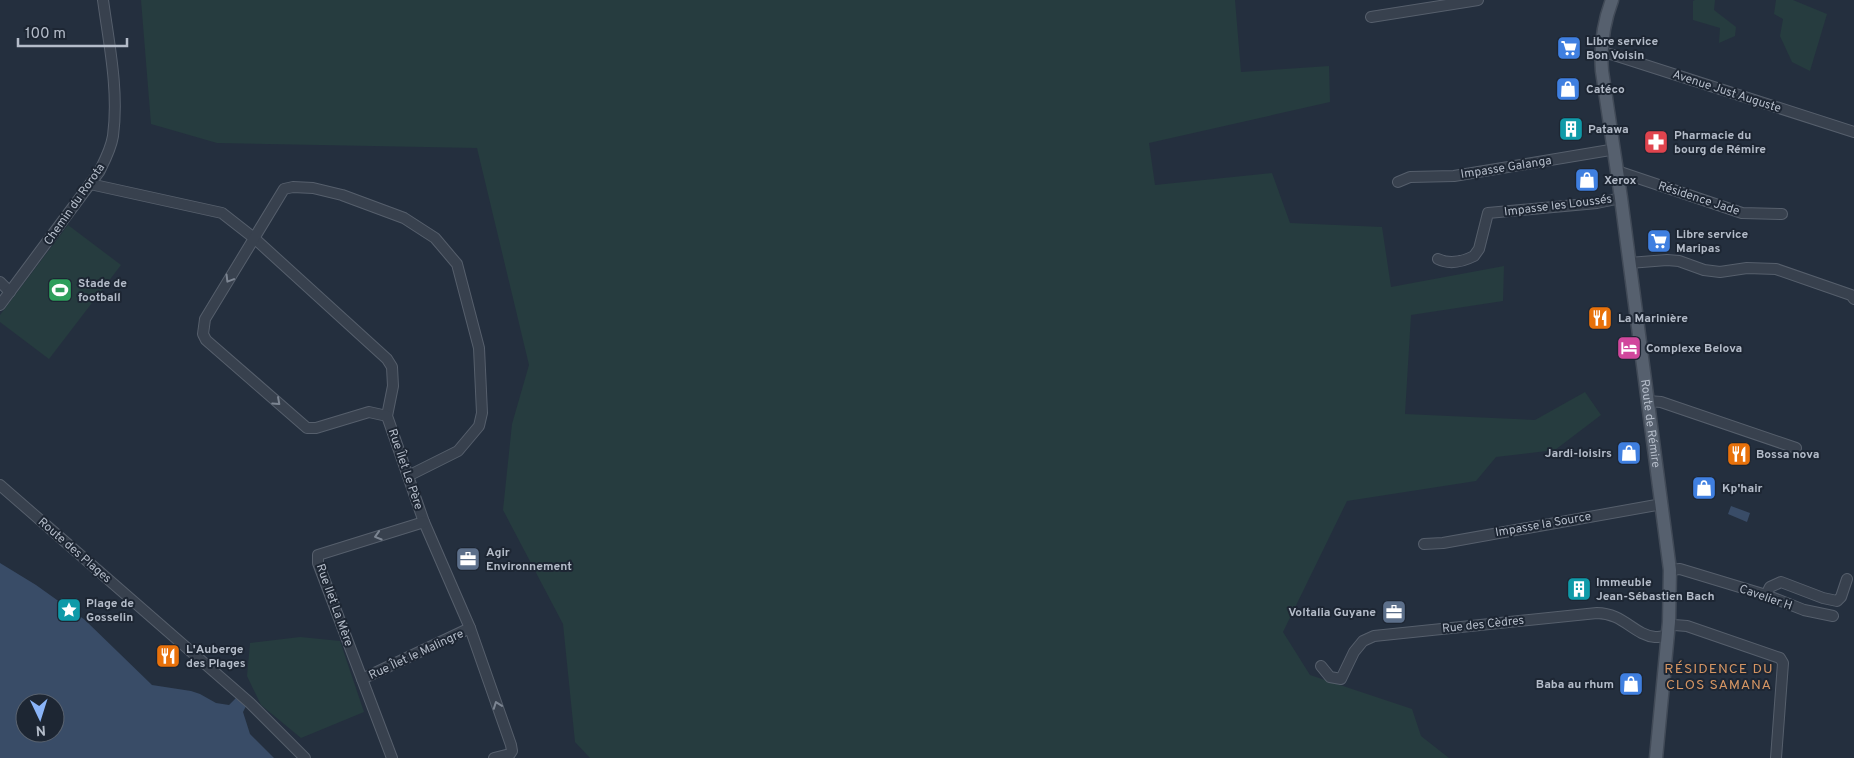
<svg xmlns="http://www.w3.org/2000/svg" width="1854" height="758" font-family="Overpass,sans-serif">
  <rect width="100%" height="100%" fill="#242f3e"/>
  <g fill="#263c3f">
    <polygon points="141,0 1235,0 1241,72 1329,66 1330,102 1149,143 1155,185 1272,173 1290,223 1382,227 1391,287 1504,266 1503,301 1411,315 1405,414 1535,420 1585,392 1601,415 1555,450 1496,457 1476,481 1347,501 1283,632 1310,675 1412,709 1421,736 1449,758 590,758 575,742 563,624 503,510 512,424 529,365 477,148 217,143 151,124"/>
    <polygon points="1695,0 1715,0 1714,10 1736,27 1735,36 1719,43 1720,28 1693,20 1693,1"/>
    <polygon points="1776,0 1793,0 1827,14 1810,71 1792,62 1780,36 1783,19 1774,14"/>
    <polygon points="68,225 121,265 49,359 0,322 0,315"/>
    <polygon points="300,637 340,641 364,712 301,738 261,705 247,676 250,643"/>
  </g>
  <g fill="#394c67" fill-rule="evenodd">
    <polygon points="1731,506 1750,513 1747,522 1728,514"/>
    <path d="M0,563L36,585L85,620L152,685L191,691L200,694L216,703L229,705L236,698L246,706L243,712L250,734L274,758H0ZM25,703H55V733H25Z"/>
  </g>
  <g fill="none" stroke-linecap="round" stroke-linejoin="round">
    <defs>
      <g id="minor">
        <polyline points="1371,17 1478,0"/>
        <polyline points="1600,52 1614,55 1854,132"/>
        <polyline points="1617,171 1742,213 1782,214"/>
        <polyline points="1398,182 1410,177 1454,176 1610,150 1613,147"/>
        <polyline points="90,184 222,213 254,238 387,359 392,367 393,386 387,416 424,522 470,628 511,745 512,751 510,754 494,758"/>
        <path d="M1438,259C1450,265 1462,262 1474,256L1479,249L1488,213L1597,203L1621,198"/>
        <polyline points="1629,263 1667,260 1679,261 1704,270 1720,272 1747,268 1776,269 1851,295 1854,299"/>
        <polyline points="0,282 10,292"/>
        <path d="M0,305L99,172C105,160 111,149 113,136C119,91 109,44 103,0"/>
        <polyline points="1648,401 1661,402 1796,448"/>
        <polyline points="387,416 369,412 316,428 307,428 206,340 203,334 205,319 284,189 293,187 313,188 342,195 404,218 435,238 457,264 479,348 482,413 479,426 458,451 408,476"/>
        <polyline points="0,485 250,703 305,758"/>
        <polyline points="1424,544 1443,543 1662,504"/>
        <polyline points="1670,570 1680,569 1766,595 1804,610 1833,616"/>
        <polyline points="1766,595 1770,587 1781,582 1823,598 1837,601 1841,597 1847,579"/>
        <polyline points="1669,622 1674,625 1687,626 1780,658 1783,663 1776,758"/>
        <path d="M1321,666L1330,677L1341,679L1354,652L1363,641L1374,636L1597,613C1623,613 1634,635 1655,637C1659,637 1664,636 1667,636"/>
        <polyline points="362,679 470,628"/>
        <polyline points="392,758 318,563 318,555 424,522"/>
      </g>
      <g id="major">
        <path id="s1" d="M1612,0C1603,24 1600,46 1602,71L1621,198L1670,570L1669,622L1656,758"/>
      </g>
    </defs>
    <use href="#minor" stroke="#565f6c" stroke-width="12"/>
    <use href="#major" stroke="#414a57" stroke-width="15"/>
    <use href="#minor" stroke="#38414e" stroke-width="10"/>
    <use href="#major" stroke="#56606e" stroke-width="12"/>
  </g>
  <defs><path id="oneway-chevron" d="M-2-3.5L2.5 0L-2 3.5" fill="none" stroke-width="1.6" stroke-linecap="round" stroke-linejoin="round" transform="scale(1.25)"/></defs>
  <g stroke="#7c8592">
    <use href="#oneway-chevron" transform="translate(229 279) rotate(121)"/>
    <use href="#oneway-chevron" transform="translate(277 402) rotate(42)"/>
    <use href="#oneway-chevron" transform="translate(378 536) rotate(163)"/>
    <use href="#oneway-chevron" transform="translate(497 705) rotate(-110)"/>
  </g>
  <defs>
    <symbol id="supermarket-square" viewBox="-11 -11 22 22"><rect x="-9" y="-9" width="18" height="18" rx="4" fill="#3f7fe0" stroke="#1d2633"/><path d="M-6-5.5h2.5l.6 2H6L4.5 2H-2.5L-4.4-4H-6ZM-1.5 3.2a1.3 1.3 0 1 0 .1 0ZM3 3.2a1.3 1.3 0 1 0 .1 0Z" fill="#fff"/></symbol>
    <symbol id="shop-square" viewBox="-11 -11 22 22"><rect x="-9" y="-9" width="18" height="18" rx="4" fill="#3f7fe0" stroke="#1d2633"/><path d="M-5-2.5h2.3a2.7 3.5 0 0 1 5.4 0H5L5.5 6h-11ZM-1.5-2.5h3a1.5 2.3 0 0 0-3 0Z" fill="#fff"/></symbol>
    <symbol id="building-square" viewBox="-11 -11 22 22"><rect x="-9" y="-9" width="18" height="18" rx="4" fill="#0f9aa8" stroke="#1d2633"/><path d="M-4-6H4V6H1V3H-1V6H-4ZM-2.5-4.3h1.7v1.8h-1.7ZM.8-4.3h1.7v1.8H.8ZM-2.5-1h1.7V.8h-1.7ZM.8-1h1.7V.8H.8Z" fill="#fff"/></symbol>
    <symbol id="pharmacy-square" viewBox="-11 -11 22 22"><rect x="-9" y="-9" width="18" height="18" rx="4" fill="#e0444e" stroke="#1d2633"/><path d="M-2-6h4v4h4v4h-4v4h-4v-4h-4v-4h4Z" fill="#fff"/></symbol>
    <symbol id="stadium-square" viewBox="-11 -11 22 22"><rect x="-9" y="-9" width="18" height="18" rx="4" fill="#2e9e5b" stroke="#1d2633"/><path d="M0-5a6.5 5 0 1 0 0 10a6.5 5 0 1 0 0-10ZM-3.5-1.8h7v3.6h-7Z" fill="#fff"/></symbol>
    <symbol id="restaurant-square" viewBox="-11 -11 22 22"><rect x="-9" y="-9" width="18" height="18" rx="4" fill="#e8710a" stroke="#1d2633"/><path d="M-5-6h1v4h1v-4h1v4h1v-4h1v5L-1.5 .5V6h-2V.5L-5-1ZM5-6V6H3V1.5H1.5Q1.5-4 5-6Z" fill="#fff"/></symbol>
    <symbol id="hotel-square" viewBox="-11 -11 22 22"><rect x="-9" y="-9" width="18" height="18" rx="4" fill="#d1479c" stroke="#1d2633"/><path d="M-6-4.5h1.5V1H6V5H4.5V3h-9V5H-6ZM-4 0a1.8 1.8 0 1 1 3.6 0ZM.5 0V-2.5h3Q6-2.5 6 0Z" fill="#fff"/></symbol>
    <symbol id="office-square" viewBox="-11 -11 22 22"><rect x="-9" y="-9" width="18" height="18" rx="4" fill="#5c6f8a" stroke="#1d2633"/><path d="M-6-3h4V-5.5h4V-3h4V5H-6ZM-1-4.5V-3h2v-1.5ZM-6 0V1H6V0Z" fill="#fff"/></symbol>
    <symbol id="sight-square" viewBox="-11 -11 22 22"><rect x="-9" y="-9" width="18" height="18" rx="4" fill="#0f9aa8" stroke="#1d2633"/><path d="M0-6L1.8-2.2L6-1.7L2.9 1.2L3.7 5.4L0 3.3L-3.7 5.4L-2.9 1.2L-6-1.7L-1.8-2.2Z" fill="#fff"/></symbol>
  </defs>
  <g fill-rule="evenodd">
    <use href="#supermarket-square" x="1555" y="34" width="28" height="28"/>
    <use href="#shop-square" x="1554" y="75" width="28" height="28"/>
    <use href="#building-square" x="1557" y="115" width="28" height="28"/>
    <use href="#pharmacy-square" x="1642" y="128" width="28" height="28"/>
    <use href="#shop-square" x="1573" y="166" width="28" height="28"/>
    <use href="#supermarket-square" x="1645" y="227" width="28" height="28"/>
    <use href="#stadium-square" x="46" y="276" width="28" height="28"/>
    <use href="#restaurant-square" x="1586" y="304" width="28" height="28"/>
    <use href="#hotel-square" x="1615" y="334" width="28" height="28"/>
    <use href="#shop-square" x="1615" y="439" width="28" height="28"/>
    <use href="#restaurant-square" x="1725" y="440" width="28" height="28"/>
    <use href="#shop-square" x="1690" y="474" width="28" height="28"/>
    <use href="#office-square" x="454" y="545" width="28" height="28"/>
    <use href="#building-square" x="1565" y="575" width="28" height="28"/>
    <use href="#sight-square" x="55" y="596" width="28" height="28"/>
    <use href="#office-square" x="1380" y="598" width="28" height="28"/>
    <use href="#restaurant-square" x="154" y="642" width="28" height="28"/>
    <use href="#shop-square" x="1617" y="670" width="28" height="28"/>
  </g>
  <g text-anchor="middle" stroke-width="4" stroke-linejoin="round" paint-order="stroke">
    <g font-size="12" font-weight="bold" fill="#b4bcc9" stroke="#1d2633" text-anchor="start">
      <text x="1586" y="45">Libre service<tspan x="1586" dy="14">Bon Voisin</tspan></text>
      <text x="1586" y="93">Catéco</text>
      <text x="1588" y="133">Patawa</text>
      <text x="1674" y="139">Pharmacie du<tspan x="1674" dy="14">bourg de Rémire</tspan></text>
      <text x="1604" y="184">Xerox</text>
      <text x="1676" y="238">Libre service<tspan x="1676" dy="14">Maripas</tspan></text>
      <text x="78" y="287">Stade de<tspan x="78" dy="14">football</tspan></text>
      <text x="1618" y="322">La Marinière</text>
      <text x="1646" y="352">Complexe Belova</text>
      <text x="1612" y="457" text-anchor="end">Jardi-loisirs</text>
      <text x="1756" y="458">Bossa nova</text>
      <text x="1722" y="492">Kp'hair</text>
      <text x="486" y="556">Agir<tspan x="486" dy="14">Environnement</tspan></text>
      <text x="1596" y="586">Immeuble<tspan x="1596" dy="14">Jean-Sébastien Bach</tspan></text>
      <text x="86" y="607">Plage de<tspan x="86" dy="14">Gosselin</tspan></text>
      <text x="1376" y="616" text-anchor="end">Voltalia Guyane</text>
      <text x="186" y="653">L'Auberge<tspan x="186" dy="14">des Plages</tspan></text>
      <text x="1614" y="688" text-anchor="end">Baba au rhum</text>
    </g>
    <g font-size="12" fill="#b4bcc9" stroke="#1d2633">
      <text transform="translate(1727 91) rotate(18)" y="4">Avenue Just Auguste</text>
      <text transform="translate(1506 167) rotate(-9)" y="4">Impasse Galanga</text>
      <text transform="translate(1699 198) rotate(18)" y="4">Résidence Jade</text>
      <text transform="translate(74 204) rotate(-55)" y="4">Chemin du Rorota</text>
      <text transform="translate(1558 205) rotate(-7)" y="4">Impasse les Loussés</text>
      <text dy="4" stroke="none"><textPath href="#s1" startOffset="428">Route de Rémire</textPath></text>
      <text transform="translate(406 469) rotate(71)" y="4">Rue Îlet Le Père</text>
      <text transform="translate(1543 524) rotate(-10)" y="4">Impasse la Source</text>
      <text transform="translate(75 550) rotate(41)" y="4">Route des Plages</text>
      <text transform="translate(1766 597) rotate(19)" y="4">Cavelier H</text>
      <text transform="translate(335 605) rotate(70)" y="4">Rue Ilet La Mère</text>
      <text transform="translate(1483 624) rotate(-6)" y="4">Rue des Cèdres</text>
      <text transform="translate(416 654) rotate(-25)" y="4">Rue Îlet le Malingre</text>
    </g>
    <g font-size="14" letter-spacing="1" fill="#d59563" stroke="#1d2633">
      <text x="1719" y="673">RÉSIDENCE DU<tspan x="1719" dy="16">CLOS SAMANA</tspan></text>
    </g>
  </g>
  <g transform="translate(40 718) rotate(176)"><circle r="24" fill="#1d2633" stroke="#59626f"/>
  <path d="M0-4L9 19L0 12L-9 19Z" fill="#8ab4f8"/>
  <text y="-8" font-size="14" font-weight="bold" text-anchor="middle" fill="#b4bcc9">N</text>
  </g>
  <path d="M18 38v8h109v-8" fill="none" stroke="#b4bcc9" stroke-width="2.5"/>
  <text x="25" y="38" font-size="15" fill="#b4bcc9" stroke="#1d2633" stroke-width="4" paint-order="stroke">100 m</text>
</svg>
